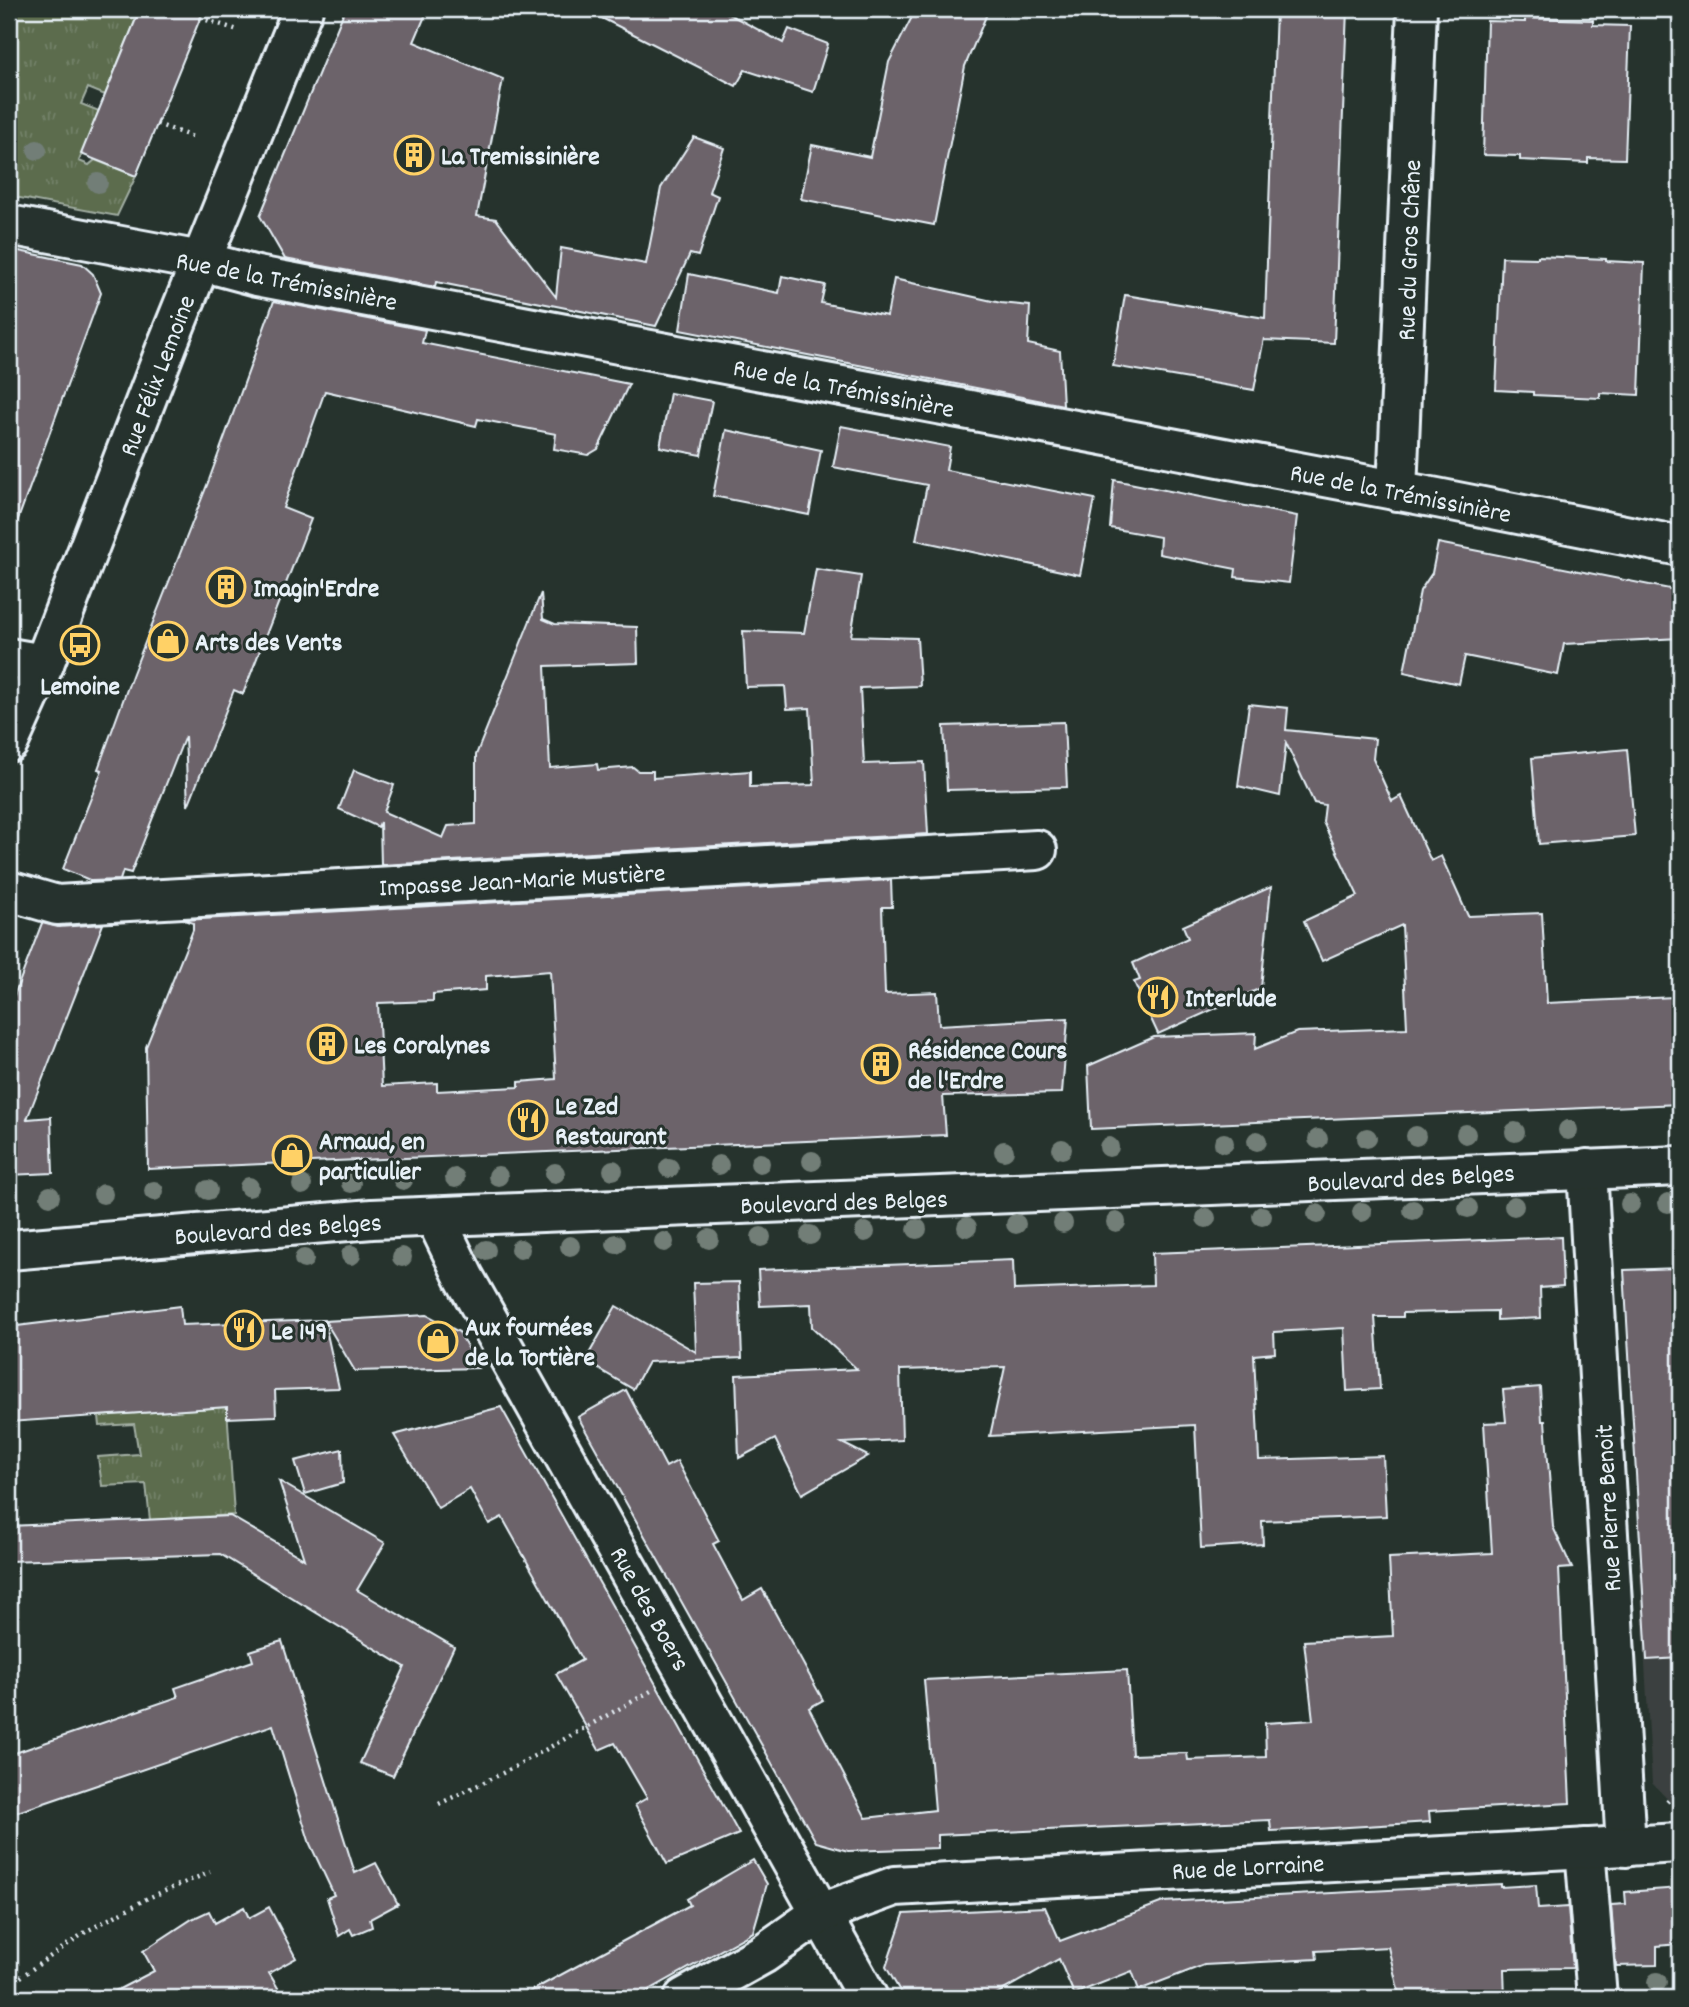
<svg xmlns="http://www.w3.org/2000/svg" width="1689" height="2007" font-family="Dekko,sans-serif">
  <defs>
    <pattern id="grass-tufts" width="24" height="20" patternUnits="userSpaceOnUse" patternTransform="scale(1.75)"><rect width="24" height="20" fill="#5b6c4e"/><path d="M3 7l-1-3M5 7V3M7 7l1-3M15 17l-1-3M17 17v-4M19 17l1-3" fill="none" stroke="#738168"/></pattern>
  </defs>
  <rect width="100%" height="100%" fill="#26332d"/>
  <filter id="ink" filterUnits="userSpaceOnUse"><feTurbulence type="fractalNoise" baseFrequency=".0143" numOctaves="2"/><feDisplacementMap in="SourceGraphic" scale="14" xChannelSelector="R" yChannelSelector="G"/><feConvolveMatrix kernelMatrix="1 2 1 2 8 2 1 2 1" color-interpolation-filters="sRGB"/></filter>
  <g filter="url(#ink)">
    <polygon fill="#3b413f" points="1680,1560 1680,1812 1652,1783 1639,1562"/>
    <g fill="url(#grass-tufts)" stroke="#a2aea3" stroke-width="2">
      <polygon points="9,9 140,9 105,95 88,88 81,104 99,111 79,161 89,165 95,160 136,176 117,216 9,196"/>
      <polygon points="227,1407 234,1515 150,1520 146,1484 102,1486 98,1457 139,1454 134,1424 100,1426 99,1416"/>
    </g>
    <g fill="#6c636a" stroke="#e8f1f8" stroke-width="2" fill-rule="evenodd">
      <polygon points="140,9 204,9 136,176 81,154"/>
      <polygon points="345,9 428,9 414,42 503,79 477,216 496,219 556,297 561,248 646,264 661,188 694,137 724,148 709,192 718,196 698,256 690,254 656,326 436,282 435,287 285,259 260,216"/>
      <polygon points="584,9 720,9 783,43 789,29 828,44 813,92 745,70 736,86"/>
      <polygon points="916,9 989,9 965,66 934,225 801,199 812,145 870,157 889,62"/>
      <polygon points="1276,9 1347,9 1334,343 1264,340 1264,338 1254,390 1113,366 1125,295 1265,318"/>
      <polygon points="1525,18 1593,20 1593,25 1630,26 1625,159 1588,158 1588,163 1520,160 1520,156 1483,155 1487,21 1525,22"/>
      <polygon points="9,249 82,264 93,274 101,293 13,533 9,532"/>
      <polygon points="1538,256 1606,259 1606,261 1644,263 1639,395 1600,393 1600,398 1533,395 1533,392 1496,390 1502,257 1538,258"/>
      <polygon points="689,274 779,293 782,276 825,285 821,303 887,316 894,279 1001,303 1030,306 1028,344 1060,351 1063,405 680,330"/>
      <polygon points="274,301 425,330 422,343 629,384 598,449 588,455 554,449 556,434 478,419 476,426 325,391 283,508 311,519 243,694 234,690 188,806 185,736 131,873 123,871 120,880 92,881 63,869 102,770 98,769 133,673 209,480"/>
      <polygon points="670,393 712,401 701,455 660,447"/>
      <polygon points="841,426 950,447 946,470 1095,499 1080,575 916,540 927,485 833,467"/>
      <polygon points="726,430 821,450 809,515 713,496"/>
      <polygon points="1114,480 1297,516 1289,583 1235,577 1236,569 1159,554 1160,537 1110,528"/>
      <polygon points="1438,543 1680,591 1680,638 1564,644 1558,675 1465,656 1459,684 1404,672 1420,591 1432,573"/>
      <polygon points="816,569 861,576 851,636 917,638 920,686 860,688 864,764 924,762 928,834 381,865 380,822 378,827 339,809 354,770 394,785 384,812 443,838 448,826 476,824 476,755 541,593 543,619 555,624 637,627 638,663 545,666 550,768 597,764 598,770 633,767 638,771 653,771 653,778 750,771 750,787 814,785 810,708 787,709 785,686 746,687 743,631 804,633"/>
      <polygon points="1249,704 1288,708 1286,730 1375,739 1373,759 1392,801 1401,796 1431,861 1441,856 1468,916 1542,913 1547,1003 1674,997 1675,1029 1680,1029 1680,1104 1091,1129 1088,1066 1154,1037 1256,1033 1255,1049 1297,1032 1407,1028 1402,925 1322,961 1304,921 1358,896 1323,822 1325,805 1314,803 1286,743 1280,796 1238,786"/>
      <polygon points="1064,722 1067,787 947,790 944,726"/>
      <polygon points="1627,749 1635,836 1539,844 1532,758"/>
      <path d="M891,880L892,907H882L885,994L937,992L939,1025L1068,1018L1062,1093L943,1096L946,1135L148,1169L146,1047L193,930V923L184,920ZM550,971L556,1079L519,1082V1087L437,1091V1083L382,1086L378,1003L433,1001V994L486,990V976Z"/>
      <polygon points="1271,887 1261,988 1158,1034 1134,982 1140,980 1133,963 1188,938 1183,926"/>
      <polygon points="42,923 58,927 103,924 27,1119 51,1117 53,1173 9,1175 9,1009"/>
      <polygon points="1561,1237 1563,1286 1540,1288 1541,1318 1497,1320 1497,1311 1403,1313 1403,1317 1375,1317 1380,1389 1347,1391 1344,1328 1274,1332 1275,1353 1254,1355 1259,1460 1383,1456 1386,1516 1262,1521 1263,1544 1201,1548 1195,1425 990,1436 1005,1367 900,1370 902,1440 842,1443 868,1456 802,1494 775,1439 739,1458 736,1375 857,1369 812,1327 811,1304 760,1306 758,1270 1013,1260 1014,1290 1153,1285 1152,1253"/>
      <polygon points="1680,1268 1680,1658 1647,1660 1624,1270"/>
      <polygon points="739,1282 742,1358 648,1362 633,1389 585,1361 616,1306 696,1352 693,1283"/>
      <polygon points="180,1306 182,1325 324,1320 339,1388 275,1390 276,1416 227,1418 227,1407 9,1422 9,1327"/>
      <polygon points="427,1315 459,1332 479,1368 355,1371 325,1321"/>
      <polygon points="1540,1387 1542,1421 1545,1421 1553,1527 1572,1568 1559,1569 1570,1803 1429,1811 1430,1822 1316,1829 1271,1831 1270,1820 938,1835 938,1848 848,1851 816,1842 578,1417 626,1390 666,1467 677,1461 719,1541 713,1544 743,1600 762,1589 823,1700 809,1708 866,1818 935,1810 924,1680 1127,1670 1132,1755 1187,1753 1188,1760 1266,1757 1265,1723 1313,1720 1304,1641 1393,1636 1389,1558 1492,1553 1484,1423 1506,1422 1503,1390"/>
      <polygon points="501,1407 628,1634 739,1834 667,1864 635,1805 647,1798 615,1743 599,1750 556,1674 582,1660 502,1517 489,1524 470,1489 438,1508 394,1435"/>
      <polygon points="342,1449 343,1483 305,1494 295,1461"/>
      <polygon points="279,1481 385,1543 357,1590 454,1647 393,1776 360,1763 405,1667 220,1554 9,1561 9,1526 230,1516 304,1559"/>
      <polygon points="282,1641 355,1873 376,1863 398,1904 370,1919 372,1927 353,1935 350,1929 339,1936 327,1898 334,1895 310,1844 273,1725 9,1815 9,1755 178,1697 175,1688 253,1661 250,1651"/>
      <polygon points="753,1860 767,1884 753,1932 635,1998 518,1998 690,1905 687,1899"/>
      <polygon points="1501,1884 1501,1887 1536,1885 1538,1909 1568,1907 1573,1968 1504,1969 1505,1998 1400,1998 1388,1947 1316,1951 1317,1959 1204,1965 1139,1990 1132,1971 1074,1994 1059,1959 989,1998 904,1998 886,1967 904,1914 1045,1907 1060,1941 1163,1902"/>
      <polygon points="1680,1888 1680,1944 1657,1946 1657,1965 1616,1966 1611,1905 1626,1904 1625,1892"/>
      <polygon points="244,1907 249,1918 269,1907 296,1958 269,1973 284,1998 102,1998 154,1971 143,1951 192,1919 209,1911 215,1923"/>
    </g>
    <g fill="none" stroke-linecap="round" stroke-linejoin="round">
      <defs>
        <g id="street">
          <polyline points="9,225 201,261 257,276 1437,498 1680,546"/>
          <polyline points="1397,491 1417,9"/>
          <polyline points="9,658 44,664"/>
          <polyline points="9,891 57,905 1037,850"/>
          <polyline points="1587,1169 1626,1847"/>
          <polyline points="435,1217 464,1277 868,1998"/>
          <polyline points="1585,1848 1597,1998"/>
          <polyline points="684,1998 763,1954 821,1913 895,1886 1680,1843"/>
        </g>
        <polyline id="secondary" points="9,742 44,664 168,343 303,9"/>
        <polyline id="primary" points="9,1250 372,1219 1680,1166"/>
      </defs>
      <use href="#street" stroke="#e8f1f8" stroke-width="44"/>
      <use href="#secondary" stroke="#e8f1f8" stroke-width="44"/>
      <use href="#primary" stroke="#e8f1f8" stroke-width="44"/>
      <g stroke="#e8f1f8" stroke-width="4.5" stroke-dasharray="2 5" stroke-linecap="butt">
        <polyline points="200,18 238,30"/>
        <polyline points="157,124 193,137"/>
        <polyline points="1667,1802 1680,1789"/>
        <polyline points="439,1804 507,1771 651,1691"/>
        <polyline points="9,1985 87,1931 148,1898 210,1872"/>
      </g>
      <use href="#street" stroke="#26332d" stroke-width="38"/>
      <use href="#secondary" stroke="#26332d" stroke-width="38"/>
      <use href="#primary" stroke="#26332d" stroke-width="38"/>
    </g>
    <g fill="#727e77">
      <circle cx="37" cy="150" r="10"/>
      <circle cx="98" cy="183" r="10"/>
      <circle cx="1568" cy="1130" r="10"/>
      <circle cx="1515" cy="1132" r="10"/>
      <circle cx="1466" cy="1134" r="10"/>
      <circle cx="1416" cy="1136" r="10"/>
      <circle cx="1367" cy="1138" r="10"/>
      <circle cx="1318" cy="1139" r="10"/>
      <circle cx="1257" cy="1141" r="10"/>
      <circle cx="1224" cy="1143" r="10"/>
      <circle cx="1109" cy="1147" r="10"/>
      <circle cx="1062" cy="1149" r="10"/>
      <circle cx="1004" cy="1151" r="10"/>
      <circle cx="812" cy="1161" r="10"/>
      <circle cx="760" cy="1163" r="10"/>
      <circle cx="719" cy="1165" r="10"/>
      <circle cx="669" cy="1168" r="10"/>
      <circle cx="613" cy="1170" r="10"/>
      <circle cx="555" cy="1173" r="10"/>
      <circle cx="498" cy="1176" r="10"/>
      <circle cx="455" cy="1178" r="10"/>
      <circle cx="403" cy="1180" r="10"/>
      <circle cx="351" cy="1183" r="10"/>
      <circle cx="302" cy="1185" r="10"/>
      <circle cx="249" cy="1187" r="10"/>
      <circle cx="208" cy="1190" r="10"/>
      <circle cx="154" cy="1191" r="10"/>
      <circle cx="103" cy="1194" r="10"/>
      <circle cx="50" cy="1196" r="10"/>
      <circle cx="1668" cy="1203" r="10"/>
      <circle cx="1630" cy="1204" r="10"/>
      <circle cx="1514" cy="1206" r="10"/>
      <circle cx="1468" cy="1208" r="10"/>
      <circle cx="1413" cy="1210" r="10"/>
      <circle cx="1362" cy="1212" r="10"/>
      <circle cx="1317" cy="1214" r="10"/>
      <circle cx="1262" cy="1216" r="10"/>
      <circle cx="1206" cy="1218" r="10"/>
      <circle cx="1116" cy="1222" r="10"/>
      <circle cx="1063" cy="1223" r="10"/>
      <circle cx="1016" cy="1224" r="10"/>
      <circle cx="967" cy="1227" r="10"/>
      <circle cx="917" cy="1229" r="10"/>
      <circle cx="865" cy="1232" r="10"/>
      <circle cx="810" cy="1235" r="10"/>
      <circle cx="761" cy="1237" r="10"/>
      <circle cx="709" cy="1239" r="10"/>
      <circle cx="664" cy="1242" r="10"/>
      <circle cx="616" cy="1244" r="10"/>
      <circle cx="570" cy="1246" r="10"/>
      <circle cx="520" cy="1249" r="10"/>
      <circle cx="486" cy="1250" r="10"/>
      <circle cx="351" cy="1255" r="10"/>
      <circle cx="402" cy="1257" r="10"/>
      <circle cx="304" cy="1259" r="10"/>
      <circle cx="1657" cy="1982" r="10"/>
    </g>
  </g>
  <defs>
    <symbol id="building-ring" viewBox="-11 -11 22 22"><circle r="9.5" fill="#26332d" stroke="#ffd166" stroke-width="1.5"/><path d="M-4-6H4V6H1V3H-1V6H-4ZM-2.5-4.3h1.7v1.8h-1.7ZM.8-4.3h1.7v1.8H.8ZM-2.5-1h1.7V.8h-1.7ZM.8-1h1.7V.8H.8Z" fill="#ffd166"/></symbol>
    <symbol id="shop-ring" viewBox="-11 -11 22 22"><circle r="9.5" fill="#26332d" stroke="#ffd166" stroke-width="1.5"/><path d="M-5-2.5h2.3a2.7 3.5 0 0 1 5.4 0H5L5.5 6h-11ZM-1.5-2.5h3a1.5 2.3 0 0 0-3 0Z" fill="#ffd166"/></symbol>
    <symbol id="bus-ring" viewBox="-11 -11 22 22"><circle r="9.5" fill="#26332d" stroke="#ffd166" stroke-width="1.5"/><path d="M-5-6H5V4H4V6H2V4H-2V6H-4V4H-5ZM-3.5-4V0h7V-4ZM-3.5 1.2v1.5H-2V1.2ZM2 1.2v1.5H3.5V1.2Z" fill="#ffd166"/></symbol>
    <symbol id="restaurant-ring" viewBox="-11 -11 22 22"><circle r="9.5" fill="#26332d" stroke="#ffd166" stroke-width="1.5"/><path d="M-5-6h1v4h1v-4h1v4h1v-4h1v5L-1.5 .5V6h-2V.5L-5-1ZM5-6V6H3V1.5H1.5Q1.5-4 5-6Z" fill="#ffd166"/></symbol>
  </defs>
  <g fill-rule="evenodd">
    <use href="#building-ring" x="392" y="133" width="44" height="44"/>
    <use href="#building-ring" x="204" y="565" width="44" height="44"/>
    <use href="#shop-ring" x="146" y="619" width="44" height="44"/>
    <use href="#bus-ring" x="58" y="623" width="44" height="44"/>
    <use href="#restaurant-ring" x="1136" y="975" width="44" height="44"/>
    <use href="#building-ring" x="305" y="1022" width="44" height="44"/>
    <use href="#building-ring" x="859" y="1042" width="44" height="44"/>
    <use href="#restaurant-ring" x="506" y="1098" width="44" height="44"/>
    <use href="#shop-ring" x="270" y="1133" width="44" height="44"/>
    <use href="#restaurant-ring" x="222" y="1308" width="44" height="44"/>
    <use href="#shop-ring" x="416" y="1319" width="44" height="44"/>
  </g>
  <g text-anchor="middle" stroke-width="6" stroke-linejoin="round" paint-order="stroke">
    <g font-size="26" font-weight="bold" fill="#e8f1f8" stroke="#26332d" text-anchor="start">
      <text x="441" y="164">La Tremissinière</text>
      <text x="253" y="596">Imagin'Erdre</text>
      <text x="195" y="650">Arts des Vents</text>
      <text x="80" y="694" text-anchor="middle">Lemoine</text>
      <text x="1185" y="1006">Interlude</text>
      <text x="354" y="1053">Les Coralynes</text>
      <text x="908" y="1058">Résidence Cours<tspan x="908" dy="30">de l'Erdre</tspan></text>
      <text x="555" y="1114">Le Zed<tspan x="555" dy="30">Restaurant</tspan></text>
      <text x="319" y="1149">Arnaud, en<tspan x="319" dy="30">particulier</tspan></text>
      <text x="465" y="1335">Aux fournées<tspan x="465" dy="30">de la Tortière</tspan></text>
      <text x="271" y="1339">Le 149</text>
    </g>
    <g font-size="26" fill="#e8f1f8" stroke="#26332d">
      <text transform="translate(1408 250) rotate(-88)" y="9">Rue du Gros Chêne</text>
      <text transform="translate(287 280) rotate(11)" y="9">Rue de la Trémissinière</text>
      <text transform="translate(156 375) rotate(-69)" y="9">Rue Félix Lemoine</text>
      <text transform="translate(844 387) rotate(11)" y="9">Rue de la Trémissinière</text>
      <text transform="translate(1401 492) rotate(11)" y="9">Rue de la Trémissinière</text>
      <text transform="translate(522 879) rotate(-3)" y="9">Impasse Jean-Marie Mustière</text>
      <text transform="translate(1411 1177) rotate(-3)" y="9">Boulevard des Belges</text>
      <text transform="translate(844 1201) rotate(-2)" y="9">Boulevard des Belges</text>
      <text transform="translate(278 1228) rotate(-4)" y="9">Boulevard des Belges</text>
      <text transform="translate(1607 1508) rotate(-93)" y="9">Rue Pierre Benoit</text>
      <text transform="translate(651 1608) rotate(61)" y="9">Rue des Boers</text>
      <text transform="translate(1248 1866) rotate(-3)" y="9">Rue de Lorraine</text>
    </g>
  </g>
  <rect width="1689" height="2007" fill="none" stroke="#26332d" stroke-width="35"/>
  <rect x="18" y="18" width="1654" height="1972" fill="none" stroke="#e8f1f8" stroke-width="2.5" filter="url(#ink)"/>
</svg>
